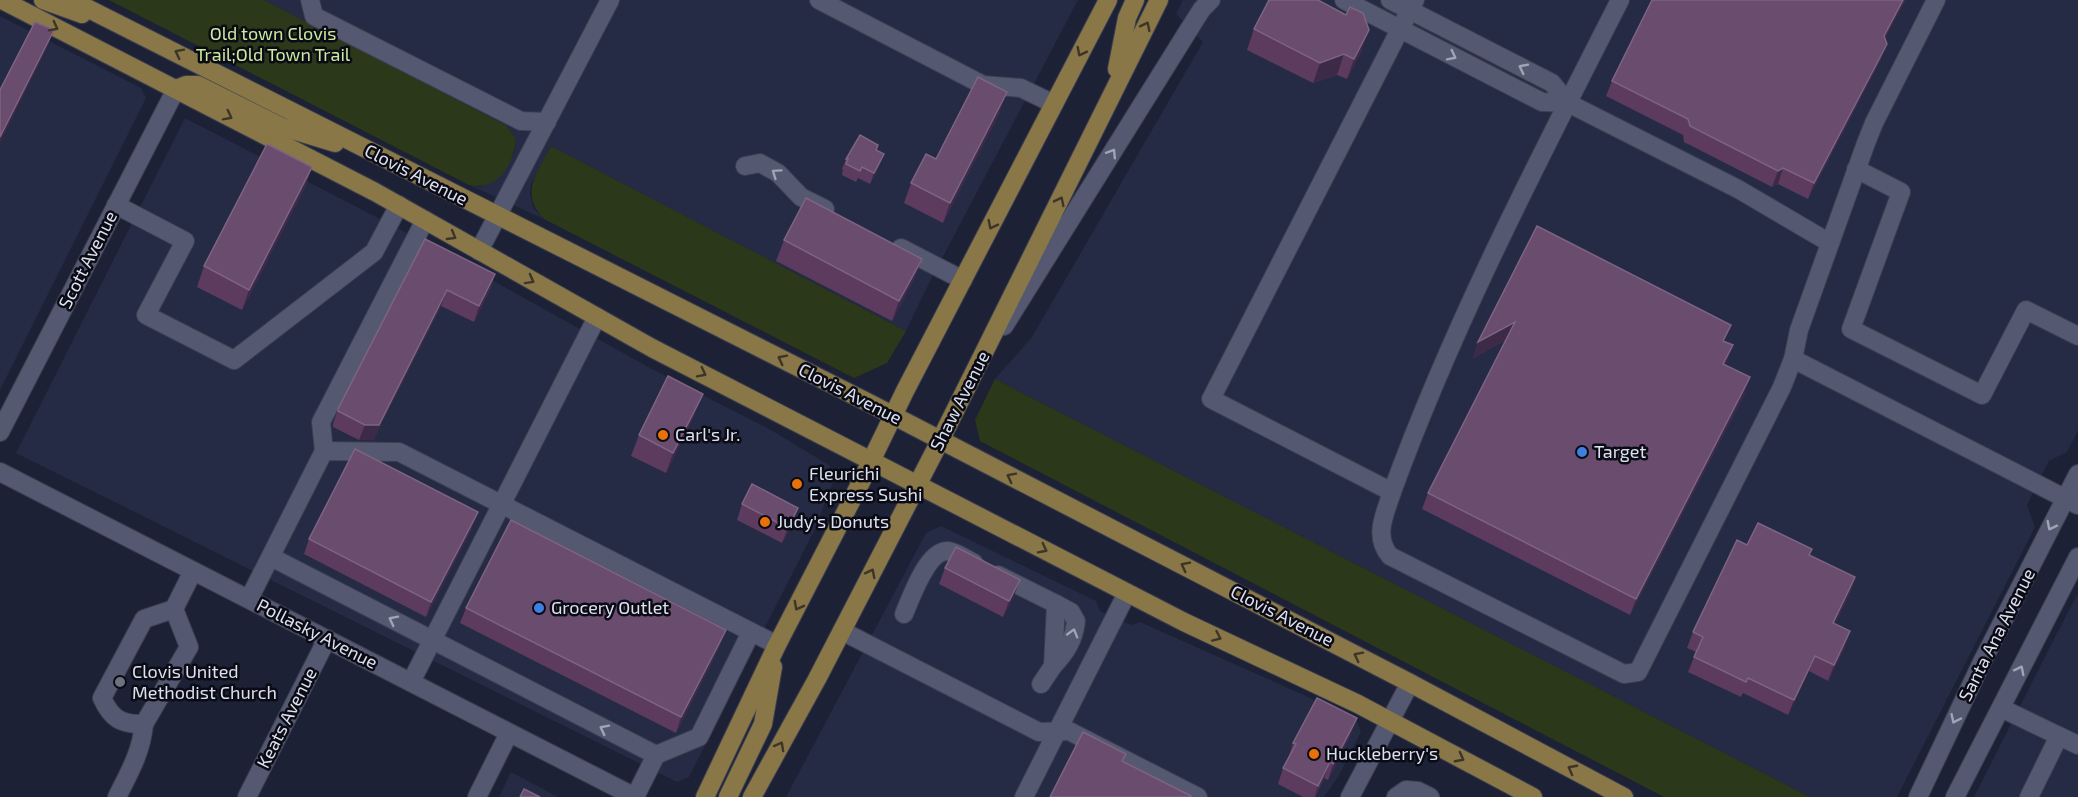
<svg xmlns="http://www.w3.org/2000/svg" width="2078" height="797" font-family="'Exo 2',sans-serif">
  <rect width="100%" height="100%" fill="#1d2135"/>
  <g fill="#252a45">
    <polygon points="264,0 1078,0 926,289 906,331 551,146 531,184 530,195 534,209 544,219 469,185 481,187 514,153 516,139 507,126"/>
    <polygon points="1183,0 2078,0 2078,431 2067,452 2049,461 2027,505 2035,527 1897,797 1810,797 995,379 1032,337 1203,42 1176,14"/>
    <polygon points="0,16 141,88 146,98 0,390"/>
    <polygon points="185,118 409,234 654,370 771,430 829,465 833,482 815,529 689,777 677,782 16,453"/>
    <polygon points="941,526 1096,601 1100,611 1131,625 1140,622 1306,696 1357,722 1361,732 1338,777 1324,797 786,797 926,533"/>
    <polygon points="2078,593 2078,797 1974,797 2055,637"/>
    <polygon points="511,772 558,797 499,797"/>
  </g>
  <g fill="#2b381a">
    <path d="M109,0H264L507,126L516,139C513,165 499,191 469,185Z"/>
    <path d="M551,146L906,331L887,363L854,378L544,219C519,193 537,173 551,146Z"/>
    <polygon points="995,379 1810,797 1664,797 980,441 975,420"/>
  </g>
  <g fill="none" stroke-linecap="round" stroke-linejoin="round">
    <defs>
      <g id="minor">
        <polyline points="310,0 314,16 521,121 547,122"/>
        <polyline points="819,0 983,85 1021,88 1054,104"/>
        <polyline points="1344,0 1542,102 1568,103"/>
        <polyline points="1390,0 1552,83 1568,103 1738,189 1830,243"/>
        <path d="M1415,0L1211,399L1392,492C1454,322 1538,161 1620,0"/>
        <polyline points="745,166 760,163 778,173 801,197 825,209"/>
        <polyline points="1856,169 1901,192 1851,329 1982,395 2026,310 2078,336"/>
        <polyline points="116,205 185,241 146,315 234,360 374,252 399,205"/>
        <polyline points="901,248 963,280"/>
        <polyline points="479,251 610,0"/>
        <polyline points="1004,326 1188,31 1202,9 1211,0"/>
        <polyline points="1793,359 2078,505"/>
        <polyline points="0,432 176,89"/>
        <polyline points="324,451 321,422 425,220"/>
        <polyline points="0,472 635,797"/>
        <path d="M1392,492C1385,514 1373,536 1390,556L1624,674L1638,672L1782,387L1793,359L1799,330L1866,143L1874,123L1936,0"/>
        <polyline points="271,557 656,755"/>
        <polyline points="998,575 1056,604 1053,666 1041,684"/>
        <polyline points="249,599 324,451 399,452 777,645"/>
        <path d="M174,609L189,647L144,724C121,725 111,718 102,698L144,619L174,609L193,571"/>
        <path d="M904,614C911,598 927,550 948,551C956,552 966,559 974,563"/>
        <polyline points="842,631 1039,732 1069,731 1198,797"/>
        <path d="M1053,666C1066,652 1074,640 1076,621L1071,612L1056,604"/>
        <polyline points="411,682 597,317"/>
        <polyline points="2001,708 2059,736 2029,797"/>
        <polyline points="2059,736 2078,745"/>
        <path d="M117,797C130,771 141,753 144,724"/>
        <polyline points="247,797 327,639"/>
        <polyline points="477,797 509,733"/>
        <polyline points="635,797 656,755 699,737 751,632"/>
        <polyline points="1024,797 1127,593"/>
        <polyline points="1350,797 1410,683"/>
        <polyline points="1396,797 1406,790 1418,791 1430,797"/>
        <polyline points="1918,797 1983,660 2078,474"/>
        <polyline points="1955,797 2078,557"/>
      </g>
      <g id="major">
        <polyline points="2,0 375,192 652,348 1184,622 1358,704 1533,797"/>
        <polyline points="43,0 82,14"/>
        <polyline points="71,0 869,403 1410,683 1624,797"/>
        <polyline points="1117,69 1127,18 1135,0"/>
        <polyline points="176,89 186,85 198,85 282,127 335,143"/>
        <polyline points="705,797 777,645 860,484 905,391 1108,0"/>
        <polyline points="728,797 763,724 773,667"/>
        <polyline points="752,797 817,679 940,441 1159,0"/>
      </g>
    </defs>
    <use href="#minor" stroke="#3b3e4f" stroke-width="20"/>
    <use href="#major" stroke="#3b3e4f" stroke-width="20"/>
    <use href="#minor" stroke="#545971" stroke-width="18"/>
    <use href="#major" stroke="#897747" stroke-width="18"/>
  </g>
  <g fill="#5c3b5f">
    <polygon points="1254,29 1362,50 1347,79 1337,75 1313,83 1247,50"/>
    <polygon points="1885,39 1881,59 1808,199 1778,184 1772,187 1684,142 1683,135 1606,96 1612,81"/>
    <polygon points="1000,112 943,223 904,203 911,183 936,159"/>
    <polygon points="876,150 880,164 870,184 858,178 856,182 842,175 843,170 842,169 846,159"/>
    <polygon points="312,167 305,187 242,310 197,287 204,266"/>
    <polygon points="1537,226 1725,342 1727,361 1725,365 1745,393 1630,615 1422,509 1428,493 1506,340 1473,358 1478,342"/>
    <polygon points="425,239 495,274 490,290 474,322 441,306 373,440 359,440 333,427 333,424 338,409"/>
    <polygon points="784,240 922,259 914,279 892,321 776,261"/>
    <polygon points="695,414 666,473 631,456 639,435"/>
    <polygon points="742,504 793,523 782,543 737,520"/>
    <polygon points="472,528 426,617 304,554 309,539"/>
    <polygon points="1747,545 1810,556 1855,577 1850,593 1835,624 1845,647 1828,681 1809,671 1788,715 1743,693 1741,697 1688,672 1696,652 1687,648 1693,632"/>
    <polygon points="945,568 1014,596 1003,617 939,584"/>
    <polygon points="466,608 720,646 676,733 460,623"/>
    <polygon points="1351,734 1328,780 1324,778 1315,797 1303,797 1278,784 1283,768 1288,759 1293,743"/>
  </g>
  <g fill="#3d2948">
    <polygon points="1903,0 1906,0 1878,52 1884,36"/>
    <polygon points="54,30 46,50 0,143 0,137"/>
    <polygon points="1369,30 1362,50 1347,79 1354,59"/>
    <polygon points="1887,44 1881,59 1808,199 1814,183"/>
    <polygon points="1344,54 1337,75 1313,83 1320,63"/>
    <polygon points="1007,92 1000,112 943,223 950,203"/>
    <polygon points="884,154 880,164 870,184 874,173"/>
    <polygon points="312,167 305,187 242,310 249,290"/>
    <polygon points="1783,168 1778,184 1772,187 1778,171"/>
    <polygon points="922,259 914,279 892,321 899,301"/>
    <polygon points="495,274 490,290 474,322 479,306"/>
    <polygon points="447,290 441,306 373,440 359,440 365,425"/>
    <polygon points="1515,322 1509,338 1473,358 1478,342"/>
    <polygon points="1733,345 1727,361 1717,379 1723,364"/>
    <polygon points="1750,377 1745,393 1630,615 1636,599"/>
    <polygon points="703,394 695,414 666,473 673,453"/>
    <polygon points="798,508 793,523 782,543 788,528"/>
    <polygon points="478,512 472,528 426,617 431,602"/>
    <polygon points="1855,577 1850,593 1828,639 1833,623"/>
    <polygon points="1020,580 1014,596 1003,617 1009,601"/>
    <polygon points="726,630 720,646 676,733 681,717"/>
    <polygon points="1850,631 1845,647 1828,681 1834,665"/>
    <polygon points="1815,656 1809,671 1788,715 1794,700"/>
    <polygon points="1357,718 1351,734 1328,780 1333,764"/>
    <polygon points="1330,762 1324,778 1314,797 1318,786"/>
  </g>
  <g fill="#6a4c6e" stroke="#7c6482" stroke-width="1.5">
    <polygon points="1269,0 1318,0 1346,15 1350,7 1363,13 1369,30 1354,59 1344,54 1320,63 1254,29"/>
    <polygon points="1652,0 1903,0 1884,36 1887,44 1814,183 1783,168 1778,171 1690,126 1688,119 1612,81"/>
    <polygon points="35,22 54,30 0,137 0,90"/>
    <polygon points="978,77 1007,92 950,203 911,183 926,154 936,159"/>
    <polygon points="860,135 878,145 876,150 884,154 874,173 862,167 860,171 846,164 848,159 846,159"/>
    <polygon points="267,144 312,167 249,290 204,266"/>
    <polygon points="806,198 922,259 899,301 784,240"/>
    <polygon points="1537,226 1731,325 1723,341 1733,345 1723,364 1750,377 1636,599 1428,493 1515,322 1478,342"/>
    <polygon points="425,239 495,274 479,306 447,290 379,425 365,425 338,411 338,409"/>
    <polygon points="668,376 703,394 673,453 639,435"/>
    <polygon points="355,449 478,512 431,602 309,539"/>
    <polygon points="752,484 798,508 788,528 742,504"/>
    <polygon points="511,520 726,630 681,717 466,608"/>
    <polygon points="1758,523 1812,549 1809,555 1855,577 1833,623 1850,631 1834,665 1815,656 1794,700 1748,678 1746,682 1694,657 1703,637 1693,632 1737,540 1747,545"/>
    <polygon points="956,547 1020,580 1009,601 945,568"/>
    <polygon points="1317,698 1357,718 1333,764 1330,762 1318,786 1283,768 1296,744 1293,743"/>
    <polygon points="1083,732 1126,754 1122,761 1191,796 1190,797 1050,797"/>
    <polygon points="524,789 540,797 520,797"/>
  </g>
  <defs><path id="oneway-chevron" d="M-2-3.5L2.5 0L-2 3.5" fill="none" stroke-width="1.6" stroke-linecap="round" stroke-linejoin="round" transform="scale(1.5)"/></defs>
  <g stroke="#3d3628">
    <use href="#oneway-chevron" transform="translate(1146 26) rotate(-63)"/>
    <use href="#oneway-chevron" transform="translate(54 27) rotate(27)"/>
    <use href="#oneway-chevron" transform="translate(1081 52) rotate(117)"/>
    <use href="#oneway-chevron" transform="translate(179 53) rotate(-153)"/>
    <use href="#oneway-chevron" transform="translate(228 116) rotate(27)"/>
    <use href="#oneway-chevron" transform="translate(1060 201) rotate(-64)"/>
    <use href="#oneway-chevron" transform="translate(992 225) rotate(117)"/>
    <use href="#oneway-chevron" transform="translate(452 236) rotate(30)"/>
    <use href="#oneway-chevron" transform="translate(530 280) rotate(29)"/>
    <use href="#oneway-chevron" transform="translate(782 359) rotate(-153)"/>
    <use href="#oneway-chevron" transform="translate(702 373) rotate(27)"/>
    <use href="#oneway-chevron" transform="translate(1011 477) rotate(-153)"/>
    <use href="#oneway-chevron" transform="translate(1043 549) rotate(27)"/>
    <use href="#oneway-chevron" transform="translate(1185 566) rotate(-153)"/>
    <use href="#oneway-chevron" transform="translate(871 573) rotate(-63)"/>
    <use href="#oneway-chevron" transform="translate(798 606) rotate(118)"/>
    <use href="#oneway-chevron" transform="translate(1217 637) rotate(24)"/>
    <use href="#oneway-chevron" transform="translate(1358 656) rotate(-153)"/>
    <use href="#oneway-chevron" transform="translate(780 746) rotate(-61)"/>
    <use href="#oneway-chevron" transform="translate(1460 758) rotate(28)"/>
    <use href="#oneway-chevron" transform="translate(1572 769) rotate(-152)"/>
  </g>
  <g stroke="#9fa4b6">
    <use href="#oneway-chevron" transform="translate(1452 56) rotate(27)"/>
    <use href="#oneway-chevron" transform="translate(1523 68) rotate(-153)"/>
    <use href="#oneway-chevron" transform="translate(1112 153) rotate(-58)"/>
    <use href="#oneway-chevron" transform="translate(776 173) rotate(-145)"/>
    <use href="#oneway-chevron" transform="translate(2051 526) rotate(117)"/>
    <use href="#oneway-chevron" transform="translate(393 620) rotate(-153)"/>
    <use href="#oneway-chevron" transform="translate(1073 633) rotate(-74)"/>
    <use href="#oneway-chevron" transform="translate(2020 670) rotate(-63)"/>
    <use href="#oneway-chevron" transform="translate(1955 719) rotate(115)"/>
    <use href="#oneway-chevron" transform="translate(604 729) rotate(-153)"/>
  </g>
  <g fill="#e8710a" stroke="#0a0b14" stroke-width="2">
    <circle cx="663" cy="435" r="6"/>
    <circle cx="797" cy="484" r="6"/>
    <circle cx="765" cy="522" r="6"/>
    <circle cx="1314" cy="754" r="6"/>
  </g>
  <g fill="#3f7fe0" stroke="#0a0b14" stroke-width="2">
    <circle cx="1582" cy="452" r="6"/>
    <circle cx="539" cy="608" r="6"/>
  </g>
  <circle fill="#6b7280" stroke="#0a0b14" stroke-width="2" cx="120" cy="682" r="6"/>
  <g text-anchor="middle" stroke-width="5" stroke-linejoin="round" paint-order="stroke">
    <g font-size="18" fill="#caec9e" stroke="#0a0b14">
      <text x="273" y="40">Old town Clovis<tspan x="273" dy="21">Trail;Old Town Trail</tspan></text>
    </g>
    <g font-size="18" fill="#dde1ef" stroke="#0a0b14">
      <text transform="translate(416 175) rotate(27)" y="6">Clovis Avenue</text>
      <text transform="translate(88 260) rotate(-63)" y="6">Scott Avenue</text>
      <text transform="translate(850 394) rotate(27)" y="6">Clovis Avenue</text>
      <text transform="translate(960 401) rotate(-63)" y="6">Shaw Avenue</text>
      <text transform="translate(1282 616) rotate(27)" y="6">Clovis Avenue</text>
      <text transform="translate(317 634) rotate(27)" y="6">Pollasky Avenue</text>
      <text transform="translate(1997 635) rotate(-63)" y="6">Santa Ana Avenue</text>
      <text transform="translate(287 718) rotate(-63)" y="6">Keats Avenue</text>
    </g>
    <g font-size="18" fill="#dde1ef" stroke="#0a0b14" text-anchor="start">
      <text x="675" y="441">Carl's Jr.</text>
      <text x="1594" y="458">Target</text>
      <text x="809" y="480">Fleurichi<tspan x="809" dy="21">Express Sushi</tspan></text>
      <text x="777" y="528">Judy's Donuts</text>
      <text x="551" y="614">Grocery Outlet</text>
      <text x="132" y="678">Clovis United<tspan x="132" dy="21">Methodist Church</tspan></text>
      <text x="1326" y="760">Huckleberry's</text>
    </g>
  </g>
</svg>
